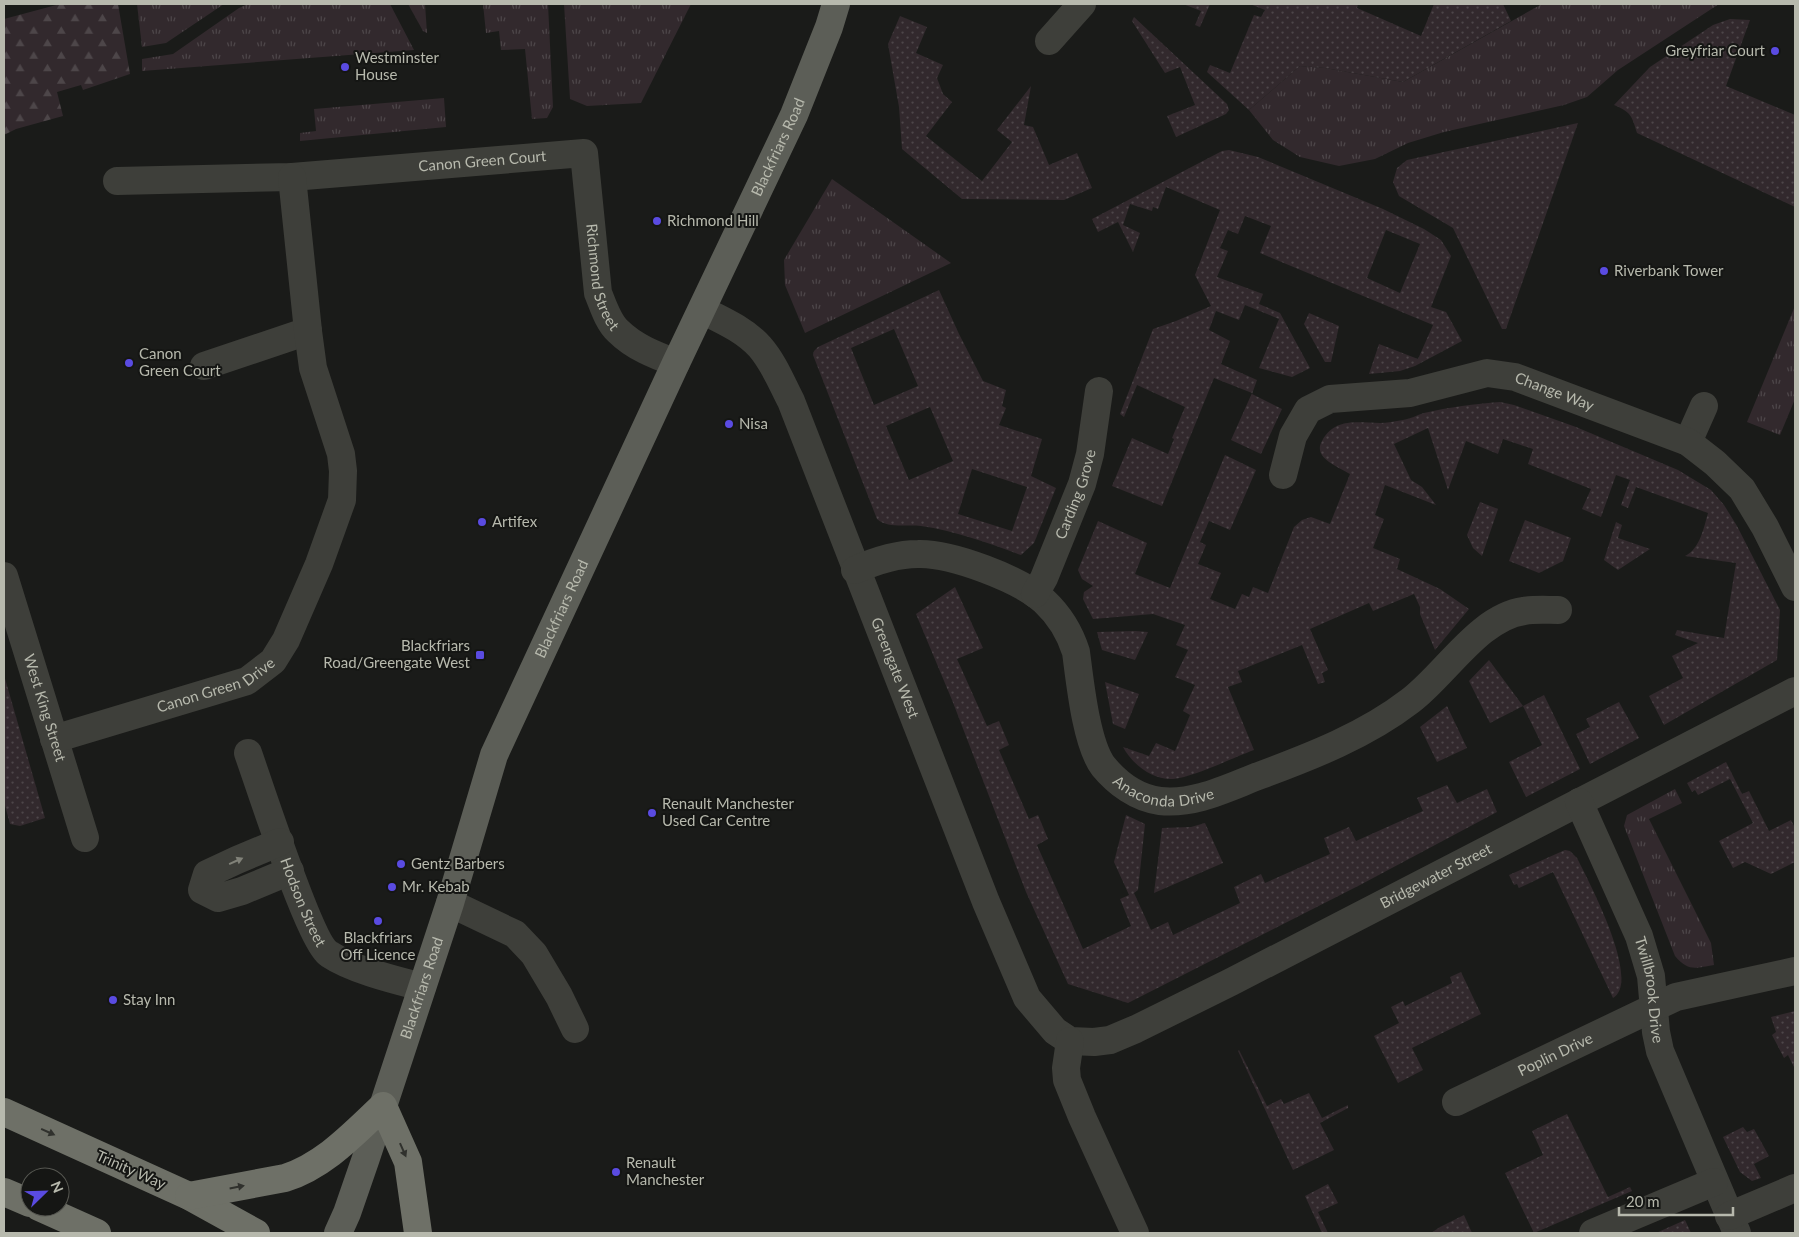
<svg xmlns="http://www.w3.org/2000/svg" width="1799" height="1237" font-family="Lato,sans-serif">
  <defs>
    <pattern id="grass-tufts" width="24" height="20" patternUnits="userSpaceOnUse" patternTransform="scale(1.25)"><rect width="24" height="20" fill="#32292d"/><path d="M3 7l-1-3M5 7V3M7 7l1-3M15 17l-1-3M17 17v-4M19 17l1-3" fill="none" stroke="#4d4649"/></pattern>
    <pattern id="forest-firs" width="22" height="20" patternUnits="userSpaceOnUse" patternTransform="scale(1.25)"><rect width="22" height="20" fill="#32292d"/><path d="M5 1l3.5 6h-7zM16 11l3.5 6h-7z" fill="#4d4649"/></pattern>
    <pattern id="garden-dots" width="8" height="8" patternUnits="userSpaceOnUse" patternTransform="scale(1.25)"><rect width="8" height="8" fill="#32292d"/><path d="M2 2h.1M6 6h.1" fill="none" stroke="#4d4649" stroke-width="1.8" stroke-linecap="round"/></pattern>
  </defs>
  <rect width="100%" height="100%" fill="#1a1b19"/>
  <g fill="url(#grass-tufts)">
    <polygon points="137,4 224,4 166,43 142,47"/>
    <polygon points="248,4 390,4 414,50 142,71 142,59 173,54 239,8"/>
    <polygon points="408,4 425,4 427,33 423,31"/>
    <polygon points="483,4 548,4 553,107 547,118 532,119 525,49 501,50 499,31 486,33"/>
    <polygon points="564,4 691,4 641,103 587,106 570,99"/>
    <polygon points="1542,4 1719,4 1618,70 1587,97 1564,105 1444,132 1408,143 1375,159 1339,166 1300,157 1273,140 1249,110 1300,66 1325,68 1403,82"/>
    <polygon points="444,98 446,127 300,141 300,133 316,131 314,109"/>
    <polygon points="832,179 951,263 805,333 785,285 784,260"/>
    <polygon points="1795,306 1795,399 1780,435 1747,422"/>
    <path d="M1675,789L1682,803L1649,819L1711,943L1714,965C1695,968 1689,972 1675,956L1624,826L1627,815Z"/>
  </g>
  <polygon fill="url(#forest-firs)" points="60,4 118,4 130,74 83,90 81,85 57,92 63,116 16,129 4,135 4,19"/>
  <g fill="url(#garden-dots)" fill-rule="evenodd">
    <polygon points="1183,4 1210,4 1200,27 1195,25 1201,11"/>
    <polygon points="1250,4 1358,4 1357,8 1421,36 1434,4 1503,4 1511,21 1403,82 1325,68 1300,66 1249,110 1207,72 1210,65 1230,73 1254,15 1261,17 1265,10"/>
    <polygon points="900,16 927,27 916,53 943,65 937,78 943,94 952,102 926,136 982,181 1012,142 997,130 1031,86 1024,125 1033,127 1049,165 1077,153 1092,188 1064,200 962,199 902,149 899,107 888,44"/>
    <polygon points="1134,17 1227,104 1229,110 1226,114 1176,137 1167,116 1195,105 1180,67 1165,73 1132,21"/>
    <path d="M1730,19L1750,20L1726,86L1795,115V207L1637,133C1632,116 1631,112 1614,105L1650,67L1713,25Z"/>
    <polygon points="1578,123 1506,329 1502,329 1453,228 1399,196 1393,182 1397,168 1407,160"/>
    <path d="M1229,150L1258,157L1383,209L1424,229L1441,240L1451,256L1431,307L1446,312L1462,341L1415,366L1400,371L1369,374L1379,344L1418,359L1433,325L1260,253L1271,226L1245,216L1238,234L1228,230L1220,248L1228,251L1217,277L1263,294L1259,304L1280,313L1310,368L1292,377L1259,368L1279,319L1245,305L1239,320L1216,311L1209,330L1230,341L1221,364L1257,380L1252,394L1282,409L1261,454L1231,440L1252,393L1214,378L1162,506L1112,486L1132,438L1168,454L1174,439L1172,438L1185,407L1137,385L1124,417L1120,414L1153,329L1176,321L1211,306L1195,275L1220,210L1166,187L1158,209L1153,207L1152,211L1130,204L1123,225L1140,233L1133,252L1118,222L1098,232L1092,219L1222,151ZM1386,230L1420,244L1400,293L1367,278Z"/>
    <path d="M939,290L959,334L983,381L1006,390L1002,406L1006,408L999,425L1042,439L1031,476L1056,488L1034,543L1021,555C988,543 956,531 921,526C907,524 888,529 877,519L813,355L814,351L818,347ZM894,329L918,386L874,405L851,348ZM930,407L953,461L909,480L886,426ZM972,469L1027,487L1012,531L958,514Z"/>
    <polygon points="1309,313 1339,326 1331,362 1325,362 1304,324"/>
    <path d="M1500,402L1514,405L1576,427L1678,470L1711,490L1724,505L1737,526L1780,610L1777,660L1664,725L1649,696L1683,678L1672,656L1698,643L1675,635L1677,630L1724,638L1736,563L1685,556C1700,549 1704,527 1708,513L1636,487L1628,508L1621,505L1630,480L1616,475L1601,517L1582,509L1591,489L1528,464L1533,449L1503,439L1498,454L1466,441L1448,490L1428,428L1394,444L1411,480L1422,487L1436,505L1385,485L1375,515L1384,519L1373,548L1400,559L1397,569L1440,589L1469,609L1435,650L1420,614V607L1414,594L1373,611L1369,603L1310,629L1328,670L1322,673L1325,682L1318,684L1302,645L1238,671L1242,682L1228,687L1254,750C1232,758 1194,777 1173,779C1152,780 1132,764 1123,747L1149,756L1156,743L1175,751L1190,715L1183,711L1195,685L1175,677L1188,650L1176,645L1185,625L1153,614L1093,619L1083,599L1084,592L1093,586L1082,579L1078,570L1098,521L1147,543L1135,574L1170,588L1225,455L1256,470L1230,530L1209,521L1200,542L1206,545L1198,564L1221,573L1210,599L1235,609L1242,594L1249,597L1253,587L1268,593L1294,527L1302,520L1311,517L1330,524L1350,474C1339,467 1312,458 1322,441C1335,417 1358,423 1380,423C1387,423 1395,421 1403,420C1410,419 1417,415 1424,413C1449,407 1475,404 1500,402Z"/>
    <polygon points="1480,502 1498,509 1482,556 1473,548 1467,535"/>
    <polygon points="1525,520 1571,538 1563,561 1539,573 1509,561"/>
    <polygon points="1616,522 1622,525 1618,538 1650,549 1618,570 1604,560"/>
    <polygon points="955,587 983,648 957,659 987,726 999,721 1009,745 999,750 1029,819 1038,815 1048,839 1037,845 1083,949 1131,926 1120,899 1129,895 1114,862 1126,815 1145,824 1138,890 1134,893 1151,930 1168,922 1173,935 1240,903 1234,887 1261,874 1265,883 1330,854 1324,838 1349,827 1356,841 1423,811 1417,798 1447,785 1457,803 1487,789 1497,812 1360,885 1128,1003 1068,984 1026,892 952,700 916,614"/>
    <polygon points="1135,631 1148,632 1135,660 1102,650 1097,632"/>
    <polygon points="1489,660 1523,706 1544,695 1580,769 1526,797 1509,762 1542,745 1523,706 1490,723 1469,681"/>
    <polygon points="4,675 45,818 20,826 10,824 4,802"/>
    <polygon points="1105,682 1139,694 1125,729 1113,724"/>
    <polygon points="1619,702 1639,738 1590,764 1576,734 1590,727 1586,719"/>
    <polygon points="1447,706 1467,748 1437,762 1420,727"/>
    <polygon points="1726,762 1742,794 1749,791 1769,831 1791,820 1795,828 1795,862 1771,874 1745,862 1733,868 1719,841 1753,823 1730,779 1698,795 1695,790 1692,792 1687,783"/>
    <polygon points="1205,823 1223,863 1154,893 1162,828 1191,827"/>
    <path d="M1565,850L1570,851L1577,858C1588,880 1642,981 1613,998L1553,872L1519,888L1517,884L1514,885L1509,875Z"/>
    <polygon points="1461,972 1481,1014 1412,1048 1423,1070 1398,1083 1374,1036 1399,1023 1391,1007 1403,1001 1405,1006 1452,983 1450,977"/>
    <polygon points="1795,1011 1795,1069 1788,1055 1784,1058 1772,1035 1776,1032 1771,1017"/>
    <polygon points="1239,1050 1267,1106 1281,1099 1284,1104 1309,1093 1322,1118 1348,1105 1348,1108 1320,1123 1334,1150 1293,1170 1238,1051"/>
    <polygon points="1567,1114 1608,1197 1630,1187 1632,1191 1534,1233 1505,1173 1543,1155 1532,1131"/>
    <polygon points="1743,1127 1747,1132 1754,1129 1769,1156 1754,1164 1761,1178 1752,1181 1740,1172 1723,1137"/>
    <polygon points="1328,1184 1338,1203 1318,1212 1328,1233 1322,1233 1305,1196"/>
    <polygon points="1464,1215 1472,1233 1431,1233 1440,1227"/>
    <polygon points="1685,1220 1691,1233 1656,1233"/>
  </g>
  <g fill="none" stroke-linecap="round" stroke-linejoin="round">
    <g stroke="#3e3f3a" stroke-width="28">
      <polyline points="1049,41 1082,4"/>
      <path id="s1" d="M117,181L292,177L584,153L598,293C603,305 608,322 618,331C634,347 655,355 676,363"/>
      <path id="s2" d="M702,310C722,320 745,330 760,347C774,363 782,384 791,401L986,902L1027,998L1055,1031L1070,1041L1094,1042L1110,1040L1136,1029L1231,982L1795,691"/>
      <polyline points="204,366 308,331"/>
      <polyline points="1688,442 1704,406"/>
      <path id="s3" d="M1283,475L1293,436L1308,410L1330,399L1410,393L1487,373L1515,377L1688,442L1715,463L1742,489L1765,527L1795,587"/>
      <path id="s4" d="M855,570C875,561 896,554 918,554C951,553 1020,579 1044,601C1059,615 1070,633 1076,652C1080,682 1086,743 1103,766C1117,783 1137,798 1160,801C1195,805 1229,787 1261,775C1312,756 1366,735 1410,701C1445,675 1479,617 1524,611C1534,609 1547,610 1558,610"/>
      <path id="s5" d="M4,576L85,838"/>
      <path id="s6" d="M1035,594L1044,578L1082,484L1090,454L1099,391"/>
      <path id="s7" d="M54,739L247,681L273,661L286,640L319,564L342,500L343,471L341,454L313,368L308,331L292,177"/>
      <path id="s8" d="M248,753C259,784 310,942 329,954C353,970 395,980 422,987"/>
      <path id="s9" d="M1579,802L1639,936L1651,976L1656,1032L1660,1051L1737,1233"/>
      <polyline points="280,842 237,860 207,874 202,890 218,898 242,891 290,871"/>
      <polyline points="450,903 515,934 534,954 559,996 575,1029"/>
      <polyline points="1070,1041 1066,1068 1067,1080 1082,1117 1135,1233"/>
      <path id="s10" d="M1456,1102L1676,997L1795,971"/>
      <polyline points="1729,1216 1795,1188"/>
      <polyline points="1593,1233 1714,1182"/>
    </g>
    <path stroke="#5c5e57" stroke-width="28" id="s11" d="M338,1233L347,1213L366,1158L450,903L494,755L676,363L794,115L829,27L836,4"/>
    <g stroke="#6e7067" stroke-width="28">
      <polyline points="4,1112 189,1196 256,1233"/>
      <polyline points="4,1192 30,1203"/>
      <path d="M189,1196L285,1178C325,1165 353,1134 383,1106L408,1162L418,1233"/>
      <polyline points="39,1207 97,1233"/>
    </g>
  </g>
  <defs><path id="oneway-solid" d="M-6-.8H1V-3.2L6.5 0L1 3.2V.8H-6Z" transform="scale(1.25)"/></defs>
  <use fill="#818279" href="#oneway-solid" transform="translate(236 861) rotate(-24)"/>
  <g fill="#30312d">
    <use href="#oneway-solid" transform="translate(48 1132) rotate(24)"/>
    <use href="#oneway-solid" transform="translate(403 1150) rotate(66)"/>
    <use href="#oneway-solid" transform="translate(237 1187) rotate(-11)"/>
  </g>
  <g fill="#5a4be1" stroke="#151614" stroke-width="2">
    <circle cx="1775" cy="51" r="5"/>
    <circle cx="345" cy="67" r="5"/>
    <circle cx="657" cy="221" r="5"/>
    <circle cx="1604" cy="271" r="5"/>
    <circle cx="129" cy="363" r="5"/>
    <circle cx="729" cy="424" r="5"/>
    <circle cx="482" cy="522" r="5"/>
    <rect x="475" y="650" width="10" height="10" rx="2.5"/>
    <circle cx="652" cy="813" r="5"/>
    <circle cx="401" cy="864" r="5"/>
    <circle cx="392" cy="887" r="5"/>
    <circle cx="378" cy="921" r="5"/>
    <circle cx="113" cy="1000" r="5"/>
    <circle cx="616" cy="1172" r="5"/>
  </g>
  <g text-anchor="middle" stroke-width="4" stroke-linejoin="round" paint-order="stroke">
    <g font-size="15" fill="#b7b9ad" stroke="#151614" text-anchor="start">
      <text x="1765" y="56" text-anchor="end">Greyfriar Court</text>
      <text x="355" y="63">Westminster<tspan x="355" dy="17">House</tspan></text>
      <text x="667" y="226">Richmond Hill</text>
      <text x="1614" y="276">Riverbank Tower</text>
      <text x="139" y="359">Canon<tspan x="139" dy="17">Green Court</tspan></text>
      <text x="739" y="429">Nisa</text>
      <text x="492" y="527">Artifex</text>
      <text x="470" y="651" text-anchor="end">Blackfriars<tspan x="470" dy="17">Road/Greengate West</tspan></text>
      <text x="662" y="809">Renault Manchester<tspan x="662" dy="17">Used Car Centre</tspan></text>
      <text x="411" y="869">Gentz Barbers</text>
      <text x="402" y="892">Mr. Kebab</text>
      <text x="378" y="943" text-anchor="middle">Blackfriars<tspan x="378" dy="17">Off Licence</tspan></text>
      <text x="123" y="1005">Stay Inn</text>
      <text x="626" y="1168">Renault<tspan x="626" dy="17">Manchester</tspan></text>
    </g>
    <g font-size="15" fill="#b7b9ad" stroke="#151614">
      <text dy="5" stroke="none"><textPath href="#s11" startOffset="1174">Blackfriars Road</textPath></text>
      <text dy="5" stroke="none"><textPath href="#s1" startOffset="366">Canon Green Court</textPath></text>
      <text dy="5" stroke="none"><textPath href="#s1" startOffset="594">Richmond Street</textPath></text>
      <text dy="5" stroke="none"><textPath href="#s3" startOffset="325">Change Way</textPath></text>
      <text dy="5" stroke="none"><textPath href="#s6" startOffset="108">Carding Grove</textPath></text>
      <text dy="5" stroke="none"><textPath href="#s11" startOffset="664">Blackfriars Road</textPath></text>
      <text dy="5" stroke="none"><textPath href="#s2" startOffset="418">Greengate West</textPath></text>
      <text dy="5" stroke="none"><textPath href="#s7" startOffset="171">Canon Green Drive</textPath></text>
      <text dy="5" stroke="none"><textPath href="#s5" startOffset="138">West King Street</textPath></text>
      <text dy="5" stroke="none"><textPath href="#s4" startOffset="451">Anaconda Drive</textPath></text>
      <text dy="5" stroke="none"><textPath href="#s2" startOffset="1240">Bridgewater Street</textPath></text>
      <text dy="5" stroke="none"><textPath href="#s8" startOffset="159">Hodson Street</textPath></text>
      <text dy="5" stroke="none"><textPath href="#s11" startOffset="259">Blackfriars Road</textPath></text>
      <text dy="5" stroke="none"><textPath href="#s9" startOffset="202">Twillbrook Drive</textPath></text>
      <text dy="5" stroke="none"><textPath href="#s10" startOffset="110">Poplin Drive</textPath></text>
      <text transform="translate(131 1170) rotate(24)" y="5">Trinity Way</text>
    </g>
  </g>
  <rect width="1799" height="1237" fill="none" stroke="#b7b9ad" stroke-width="10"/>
  <g transform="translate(45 1192) rotate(67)"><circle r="24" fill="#151614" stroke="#565751"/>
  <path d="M0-4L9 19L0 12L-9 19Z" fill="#5a4be1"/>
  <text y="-8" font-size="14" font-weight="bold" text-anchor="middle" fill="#b7b9ad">N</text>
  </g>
  <path d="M1619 1207v8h114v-8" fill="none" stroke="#b7b9ad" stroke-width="2.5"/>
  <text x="1626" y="1207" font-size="15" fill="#b7b9ad" stroke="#151614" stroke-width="4" paint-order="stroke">20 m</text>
</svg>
